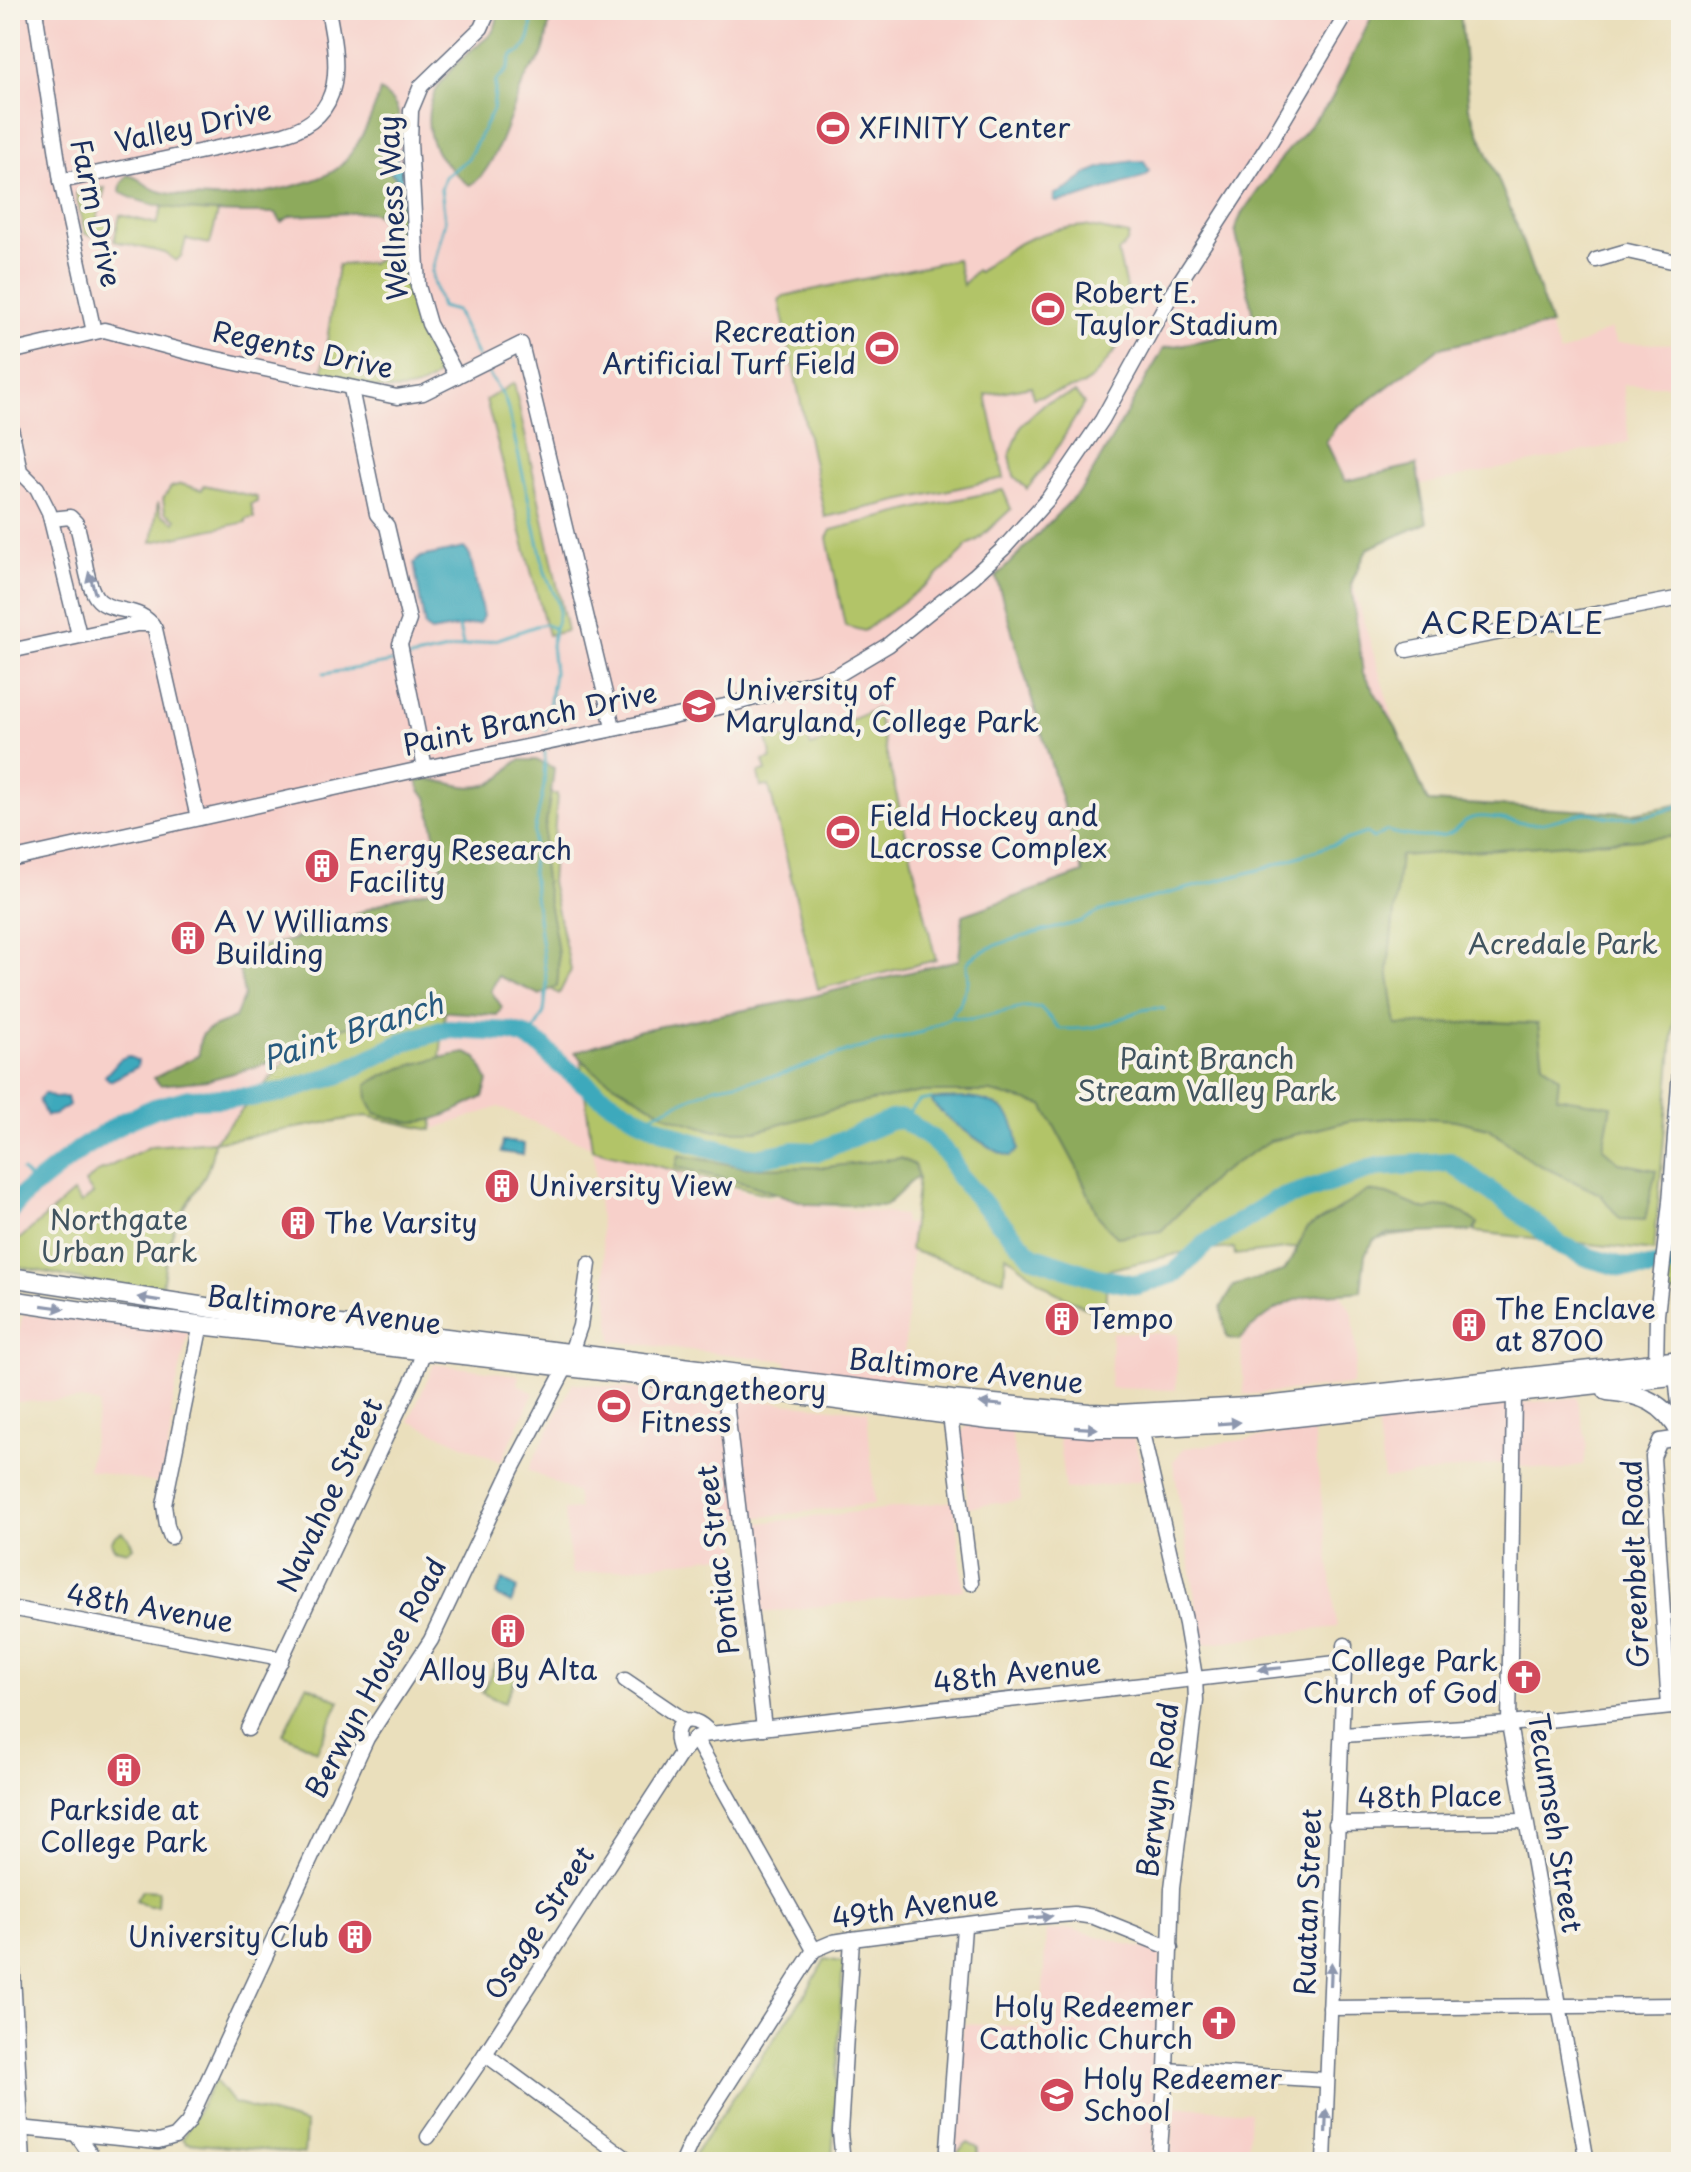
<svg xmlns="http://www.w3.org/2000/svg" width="1691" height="2172" font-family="'Playpen Sans',sans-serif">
  <rect width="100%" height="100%" fill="#f7f3e8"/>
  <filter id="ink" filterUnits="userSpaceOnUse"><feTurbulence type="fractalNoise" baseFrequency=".0125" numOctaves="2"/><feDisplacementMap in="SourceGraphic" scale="16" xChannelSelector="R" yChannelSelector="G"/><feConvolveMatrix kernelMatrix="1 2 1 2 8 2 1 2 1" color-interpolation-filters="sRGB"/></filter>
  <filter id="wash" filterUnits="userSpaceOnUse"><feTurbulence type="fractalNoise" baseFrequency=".006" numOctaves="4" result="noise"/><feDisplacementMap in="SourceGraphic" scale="32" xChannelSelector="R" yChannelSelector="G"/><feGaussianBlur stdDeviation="1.8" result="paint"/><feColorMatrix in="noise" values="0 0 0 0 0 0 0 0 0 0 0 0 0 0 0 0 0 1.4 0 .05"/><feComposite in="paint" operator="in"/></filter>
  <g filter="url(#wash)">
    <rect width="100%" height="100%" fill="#eadfbc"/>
    <g fill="#f7d0ca">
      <polygon points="10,10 1431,10 1560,354 1610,329 1616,343 1681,344 1681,385 1623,385 1629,442 1329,504 1426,829 1253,885 583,1062 593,1148 768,1198 806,1194 805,1204 904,1215 904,1223 914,1224 902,1383 786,1371 787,1361 612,1341 593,1148 499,1107 434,1129 462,868 216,1141 152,1145 100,1172 95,1193 83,1203 74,1192 58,1205 13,1264 10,1264"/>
      <polygon points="1324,1294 1341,1295 1353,1313 1357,1358 1352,1385 1244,1395 1241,1338 1258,1320 1285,1303"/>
      <polygon points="23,1314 189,1330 170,1416 174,1417 161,1484 88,1470 99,1404 82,1400 10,1402 10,1371"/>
      <polygon points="1112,1332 1178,1334 1176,1390 1110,1388"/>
      <polygon points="434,1364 519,1375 518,1384 534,1393 501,1462 409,1421"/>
      <polygon points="573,1383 867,1411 875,1504 734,1520 738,1554 572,1575 564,1510 579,1509 576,1493 528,1470"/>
      <polygon points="1577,1397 1587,1443 1584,1464 1556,1471 1504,1463 1384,1479 1377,1420"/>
      <polygon points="967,1425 1011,1430 1021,1500 968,1507 960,1435"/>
      <polygon points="1313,1430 1337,1627 1203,1644 1173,1462 1184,1448"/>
      <polygon points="1058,1434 1134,1438 1145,1480 1065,1490"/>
      <polygon points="954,1501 964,1590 760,1613 751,1524"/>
      <polygon points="1072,1929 1161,1953 1153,2162 954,2162 963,2024 1041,2028 1046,1931"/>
      <polygon points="1175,2106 1250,2112 1247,2162 1170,2162"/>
    </g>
    <g fill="#b2c467" stroke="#667a62" stroke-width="2">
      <polygon points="105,188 97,219 113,223 108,239 85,234 76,194 78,191"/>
      <polygon points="163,204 218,212 210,244 186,239 182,255 176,261 165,253 114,241 120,215 157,224"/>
      <path d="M385,206L394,216L389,256L407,280L417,320L441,371C414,406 357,383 322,375L338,265L372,263L382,258V222L376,214Z"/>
      <path d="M1085,226L1129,235L1127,242L1118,252L1129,301L1125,331L1117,348L1099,371L1084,385L1033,398L1031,386L986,395L1004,478L825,517L779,300L784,296L957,259L963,285L976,270L979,272C1010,244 1043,228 1085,226Z"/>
      <polygon points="514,383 567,631 548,635 486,400"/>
      <polygon points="1075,393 1084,403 1050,460 1027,489 1014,476 1010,455 1022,424 1045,403"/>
      <polygon points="181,484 202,490 204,485 257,497 257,502 251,504 254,518 246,519 246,522 152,542 158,502 161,514 175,522 176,519 165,512 163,499 171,487"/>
      <polygon points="1003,490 1011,509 979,539 966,546 963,552 934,579 864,631 845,626 827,538 831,530 926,506"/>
      <polygon points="876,709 936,960 818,989 769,786 761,787 758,773 766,771 763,761 772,759 767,739 807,737 811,746 825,741 823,732"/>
      <polygon points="515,793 557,794 551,882 571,970 559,994 506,960"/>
      <polygon points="1681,804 1681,945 1654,1251 1476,1232 1476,1226 1235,1255 1234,1248 1186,1252 1107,1270 1105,1317 1053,1291 1006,1255 1004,1280 910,1250 918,1178 766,1194 592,1149 581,1062 688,1033 851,995 1372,845 1553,828"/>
      <path d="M461,867L432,1130L366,1116L214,1142C210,1181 193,1188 178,1220C167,1243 165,1269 161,1293L87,1281L11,1265L16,1242L73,1193L81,1203L93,1194L85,1183L98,1172L151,1146L214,1141Z"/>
      <polygon points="1681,1130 1681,1290 1666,1297"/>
      <polygon points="122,1532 129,1538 133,1547 128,1551 114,1548 111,1542 115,1536"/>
      <polygon points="498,1659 520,1669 504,1703 482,1693"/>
      <polygon points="307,1685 340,1701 317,1751 283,1734"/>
      <polygon points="142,1890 158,1891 157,1906 148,1906 136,1900"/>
      <polygon points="825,1959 843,1962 832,2162 693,2162 695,2153 808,1990"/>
      <polygon points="215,2080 233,2103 306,2124 304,2154 187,2143 182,2139"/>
      <polygon points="968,2143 978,2148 978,2156 987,2157 987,2162 956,2162 958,2152"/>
    </g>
    <g fill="#8daa5c" stroke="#546c5d" stroke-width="2">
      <path d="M498,10H556C545,25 549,41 541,57C537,64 530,69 526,77C513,103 496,173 470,185C464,183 439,158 436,151C416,110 437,81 468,53C485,37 497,38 498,10Z"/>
      <polygon points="1375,10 1460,10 1469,108 1516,223 1551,325 1439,348 1337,425 1326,442 1345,481 1416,465 1427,523 1367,549 1351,584 1363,673 1396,727 1428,802 1646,814 1681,808 1681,836 1400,856 1388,969 1396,1025 1492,1022 1538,1024 1543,1063 1559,1078 1557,1097 1611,1106 1603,1148 1620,1163 1656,1170 1645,1220 1620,1219 1600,1194 1533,1162 1488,1128 1455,1120 1409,1117 1349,1121 1270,1141 1217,1175 1161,1231 1117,1237 1098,1216 1077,1168 1043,1105 991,1092 922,1092 849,1105 757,1131 715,1131 670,1117 592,1070 575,1052 641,1030 797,1000 959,960 963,915 1083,873 996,577 1084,487 1164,348 1256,330 1235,229 1242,213 1283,156 1330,102"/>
      <path d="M380,91C403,105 400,119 398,144L391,146L382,155L381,163L400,182C400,195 403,203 406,214C411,230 409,263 407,280L389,256L394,216L385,206L376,214L370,212L291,216L281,222L276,213C235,213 155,214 120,192L121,184L127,175C140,176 146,188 159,191C175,196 209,199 226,198C252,196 320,184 339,167C359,148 372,117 380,91Z"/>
      <path d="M520,760H536L554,768C552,797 543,826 543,855C543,899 564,942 557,986L540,995L498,976L491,991L502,1007L497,1015L403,1009L330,1032L314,1045L284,1059L208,1080L160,1085L154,1078L199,1055C197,1026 212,1029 235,1018L244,995L237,958L246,950L291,940L395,898L435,889L445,882L427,797L421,792L417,781C441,776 463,792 486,785C506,780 505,767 520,760Z"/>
      <path d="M466,1053L477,1058L488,1081L483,1097C461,1108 437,1123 412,1122C400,1122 386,1116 375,1113L368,1100L367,1084C399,1066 430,1059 466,1053Z"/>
      <path d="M679,1155L749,1168L826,1167L901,1158L914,1165L918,1176C906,1185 898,1196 885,1206L808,1204L748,1184L676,1167Z"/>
      <path d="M1368,1191L1387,1194L1426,1210C1450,1202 1459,1209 1478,1224L1473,1231L1387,1234L1374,1240L1365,1255L1361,1291C1348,1293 1336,1293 1322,1294C1287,1298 1263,1315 1239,1340L1227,1338L1221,1308L1233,1286L1284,1271L1294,1255L1306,1229Z"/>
    </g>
    <g fill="#3ca9bc" stroke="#2c6c8d" stroke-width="2">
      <polygon points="401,148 402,152 396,159 402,165 404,206 402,206 400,181 381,161 385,155 391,159"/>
      <path d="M1134,161H1144L1149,171L1146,176L1076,199L1056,202L1054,200L1055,194C1071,190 1076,181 1089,173C1103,165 1119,163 1134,161Z"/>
      <polygon points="464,548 470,555 483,616 480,623 431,632 425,628 414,563 421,557"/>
      <polygon points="128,1056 138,1061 137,1067 110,1081 105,1076 120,1059"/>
      <polygon points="44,1093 54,1098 67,1097 69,1105 54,1115 46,1116 39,1100"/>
      <path d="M969,1098C1003,1102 1017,1115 1018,1150L1011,1156C997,1156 935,1112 931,1099Z"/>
      <polygon points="503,1141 524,1144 523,1155 501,1152"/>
      <polygon points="503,1580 518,1588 511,1603 496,1595"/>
    </g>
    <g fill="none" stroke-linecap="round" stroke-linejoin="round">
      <g stroke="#3ca9bc" stroke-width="3">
        <path d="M478,357L456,311L441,307L433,281L432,272L445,220L441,189L445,177L468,159L493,110L496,81C500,76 506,73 508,68C512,56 508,56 521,52C532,38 533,27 530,10"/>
        <polyline points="486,370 504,397 508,409 545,572 558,603 559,611 551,645 554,672 546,730"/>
        <polyline points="459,627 463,645"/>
        <polyline points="410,658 498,639 536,626 545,624 553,628"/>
        <polyline points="324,674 392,662"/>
        <path d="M951,1017L955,1009L959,1006L968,981L967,963C983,942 1052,930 1079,922C1087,919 1093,914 1101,911L1266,868L1363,834L1367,833L1373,838L1387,831C1402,836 1437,841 1452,832C1461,826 1465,818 1477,817C1496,815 1512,823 1531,824C1552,825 1571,812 1591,813C1597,814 1603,816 1609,817C1635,819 1657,815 1681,805"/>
        <polyline points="530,1039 544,1012 547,985 532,873 534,833 544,786 545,752"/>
        <polyline points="903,1119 919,1101 931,1099"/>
        <path d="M641,1120L715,1087L779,1075L849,1051L922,1032L951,1017L972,1019L1023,1007H1040L1060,1029C1075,1029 1092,1029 1107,1024C1127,1018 1142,1005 1164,1009"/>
        <polyline points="22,1171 35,1185"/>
      </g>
      <polyline stroke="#3ca9bc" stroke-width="20" points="10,1210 25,1193 78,1151 123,1122 155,1108 190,1099 251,1097 283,1092 337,1075 406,1041 448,1029 511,1032 525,1036 543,1047 555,1060 601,1096 641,1120 687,1141 741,1156 756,1158 794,1151 817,1152 891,1120 903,1119 933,1140 949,1156 959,1176 993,1215 1032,1256 1097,1278 1137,1285 1175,1273 1206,1244 1274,1201 1376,1167 1450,1162 1533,1222 1560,1245 1590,1258 1623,1267 1649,1268 1671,1264 1681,1255"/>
    </g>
  </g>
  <g filter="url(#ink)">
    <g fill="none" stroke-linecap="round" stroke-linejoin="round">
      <defs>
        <g id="minor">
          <polyline points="35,10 61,181 94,332"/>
          <path d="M61,181L284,134C348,116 338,61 328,10"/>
          <polyline points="1596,260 1627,251 1681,263"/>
          <polyline points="10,352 104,330 203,356 397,397 423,393 521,344 613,727"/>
          <polyline points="457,376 429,324 418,286 410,142 411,110 421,86 481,28 489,10"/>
          <polyline points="351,389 377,514 387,526 409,620 400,644 425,768"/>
          <polyline points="10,423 20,471 37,488 49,512 79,635"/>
          <path d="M51,519L70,517L76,523C84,544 84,579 96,597C110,616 140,603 155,629L198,818"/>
          <polyline points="1407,650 1681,598"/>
          <polyline points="10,651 137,624 152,624"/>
          <polyline points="10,860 425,768 725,706 836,676 888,645 974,576 1003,549 1048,499 1102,420 1171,295 1271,141 1349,10"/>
          <polyline points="1656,1369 1657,1315 1670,1202 1681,1058"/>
          <polyline points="724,1385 764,1728"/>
          <polyline points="1514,1393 1509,1724 1587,2162"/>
          <polyline points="950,1415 971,1583"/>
          <polyline points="1141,1428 1186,1624 1195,1677 1196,1701 1172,1888 1166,2070 1159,2162"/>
          <polyline points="171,1537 167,1526 164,1505 201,1324"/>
          <polyline points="10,1608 270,1656 281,1661"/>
          <polyline points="625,1680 684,1720"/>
          <polyline points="1669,1707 1653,1457 1660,1441 1681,1438"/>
          <polyline points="248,1729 415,1375 424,1350"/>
          <polyline points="1343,1735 1509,1724 1681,1706"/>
          <polyline points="695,1738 814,1950"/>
          <path d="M681,1753C667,1724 689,1707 711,1734"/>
          <polyline points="1336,1824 1525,1821"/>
          <polyline points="10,1918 23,2162"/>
          <polyline points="1330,2008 1681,2005"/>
          <polyline points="485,2054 631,2162"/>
          <polyline points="1166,2070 1327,2080"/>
          <polyline points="10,2127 158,2142 175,2137 188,2123 367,1738 431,1640 512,1469 566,1367 580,1326 589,1264"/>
          <polyline points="76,2134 96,2162"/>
          <polyline points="428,2137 485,2054 681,1753 695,1738 703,1735 743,1730 1345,1662"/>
          <polyline points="682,2162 691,2142 814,1950 833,1942 852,1939 1007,1919 1074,1914 1094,1917 1171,1948"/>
          <polyline points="843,2162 840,2132 852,1939"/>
          <polyline points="947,2162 964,1927"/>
          <polyline points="1324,2162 1345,1645"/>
        </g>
        <g id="major">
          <polyline points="10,1277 251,1314 952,1400 1089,1413 1118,1414 1265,1406 1681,1360"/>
          <polyline points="10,1300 95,1313 724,1385 989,1420 1090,1428 1141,1428 1251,1422 1681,1375"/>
          <polyline points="1677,1364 1681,1405"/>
          <path d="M1607,1391C1642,1394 1664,1402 1681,1434"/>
        </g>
      </defs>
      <use href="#minor" stroke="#636d7f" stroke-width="17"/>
      <use href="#major" stroke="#636d7f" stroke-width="21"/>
      <use href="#minor" stroke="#fff" stroke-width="14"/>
      <use href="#major" stroke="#fff" stroke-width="18"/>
    </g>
    <defs><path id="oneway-solid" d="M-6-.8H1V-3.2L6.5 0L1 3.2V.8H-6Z" transform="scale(2)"/></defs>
    <g fill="#8d97ae">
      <use href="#oneway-solid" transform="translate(92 583) rotate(-107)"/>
      <use href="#oneway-solid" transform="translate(149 1299) rotate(-171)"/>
      <use href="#oneway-solid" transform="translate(53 1307) rotate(8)"/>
      <use href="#oneway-solid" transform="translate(991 1404) rotate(-174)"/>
      <use href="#oneway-solid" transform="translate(1229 1423) rotate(-4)"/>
      <use href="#oneway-solid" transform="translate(1086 1428) rotate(3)"/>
      <use href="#oneway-solid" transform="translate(1270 1669) rotate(174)"/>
      <use href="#oneway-solid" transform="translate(1041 1917) rotate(-5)"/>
      <use href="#oneway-solid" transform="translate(1331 1974) rotate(-88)"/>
      <use href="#oneway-solid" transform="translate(1326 2121) rotate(-88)"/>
    </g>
  </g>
  <defs>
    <symbol id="stadium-disc" viewBox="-11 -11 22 22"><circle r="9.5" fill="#d1495b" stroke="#f7f3e8"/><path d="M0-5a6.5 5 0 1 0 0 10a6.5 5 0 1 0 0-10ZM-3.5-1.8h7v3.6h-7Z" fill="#fff"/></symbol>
    <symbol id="university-disc" viewBox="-11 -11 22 22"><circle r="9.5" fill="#d1495b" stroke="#f7f3e8"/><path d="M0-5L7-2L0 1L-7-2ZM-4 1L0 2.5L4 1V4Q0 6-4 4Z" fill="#fff"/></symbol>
    <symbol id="building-disc" viewBox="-11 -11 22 22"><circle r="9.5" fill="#d1495b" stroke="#f7f3e8"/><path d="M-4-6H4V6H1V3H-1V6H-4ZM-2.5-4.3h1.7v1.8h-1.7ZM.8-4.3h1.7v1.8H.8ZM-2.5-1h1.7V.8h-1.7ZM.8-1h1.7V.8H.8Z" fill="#fff"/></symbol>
    <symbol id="church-disc" viewBox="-11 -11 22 22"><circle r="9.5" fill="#d1495b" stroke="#f7f3e8"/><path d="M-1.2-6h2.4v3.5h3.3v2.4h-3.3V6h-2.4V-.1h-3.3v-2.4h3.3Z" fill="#fff"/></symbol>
    <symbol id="school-disc" viewBox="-11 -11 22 22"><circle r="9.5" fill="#d1495b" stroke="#f7f3e8"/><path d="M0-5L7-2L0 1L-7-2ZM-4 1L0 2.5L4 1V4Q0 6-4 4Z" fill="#fff"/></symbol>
  </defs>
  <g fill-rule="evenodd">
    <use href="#stadium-disc" x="813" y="108" width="40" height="40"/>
    <use href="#stadium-disc" x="1028" y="289" width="40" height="40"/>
    <use href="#stadium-disc" x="862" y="328" width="40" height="40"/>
    <use href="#university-disc" x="679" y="686" width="40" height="40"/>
    <use href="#stadium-disc" x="823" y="812" width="40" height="40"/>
    <use href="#building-disc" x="302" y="846" width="40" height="40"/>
    <use href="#building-disc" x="168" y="918" width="40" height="40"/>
    <use href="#building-disc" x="482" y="1166" width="40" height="40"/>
    <use href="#building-disc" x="278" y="1203" width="40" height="40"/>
    <use href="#building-disc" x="1042" y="1299" width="40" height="40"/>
    <use href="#building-disc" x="1449" y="1305" width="40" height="40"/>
    <use href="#stadium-disc" x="594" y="1386" width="40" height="40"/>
    <use href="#building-disc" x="488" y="1611" width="40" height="40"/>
    <use href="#church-disc" x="1504" y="1657" width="40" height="40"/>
    <use href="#building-disc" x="104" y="1750" width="40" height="40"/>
    <use href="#building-disc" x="335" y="1917" width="40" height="40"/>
    <use href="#church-disc" x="1199" y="2003" width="40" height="40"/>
    <use href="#school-disc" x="1037" y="2075" width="40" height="40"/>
  </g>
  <g text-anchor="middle" stroke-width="8" stroke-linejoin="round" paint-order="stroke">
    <g font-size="28" fill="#1b2f5e" stroke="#f7f3e8">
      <text transform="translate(193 126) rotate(-12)" y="10">Valley Drive</text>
      <text transform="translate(393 208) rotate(-93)" y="10">Wellness Way</text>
      <text transform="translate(96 213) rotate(78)" y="10">Farm Drive</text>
      <text transform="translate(303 350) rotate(12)" y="10">Regents Drive</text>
      <text transform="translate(530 719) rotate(-12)" y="10">Paint Branch Drive</text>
      <text transform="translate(324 1310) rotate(7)" y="10">Baltimore Avenue</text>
      <text transform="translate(966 1371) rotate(6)" y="10">Baltimore Avenue</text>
      <text transform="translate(330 1495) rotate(-65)" y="10">Navahoe Street</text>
      <text transform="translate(718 1560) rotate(-97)" y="10">Pontiac Street</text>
      <text transform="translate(1635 1564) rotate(-92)" y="10">Greenbelt Road</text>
      <text transform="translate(150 1608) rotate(10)" y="10">48th Avenue</text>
      <text transform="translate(1017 1673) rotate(-7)" y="10">48th Avenue</text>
      <text transform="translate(376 1678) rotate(-62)" y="10">Berwyn House Road</text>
      <text transform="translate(1158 1790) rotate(-83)" y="10">Berwyn Road</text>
      <text transform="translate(1430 1797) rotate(-1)" y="10">48th Place</text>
      <text transform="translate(1555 1823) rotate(81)" y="10">Tecumseh Street</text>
      <text transform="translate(1308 1902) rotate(-88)" y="10">Ruatan Street</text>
      <text transform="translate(915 1907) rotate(-8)" y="10">49th Avenue</text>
      <text transform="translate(539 1923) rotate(-57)" y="10">Osage Street</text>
    </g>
    <g font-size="28" fill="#1b2f5e" stroke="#f7f3e8" text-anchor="start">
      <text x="859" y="138">XFINITY Center</text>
      <text x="1074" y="303">Robert E.<tspan x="1074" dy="32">Taylor Stadium</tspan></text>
      <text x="856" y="342" text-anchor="end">Recreation<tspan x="856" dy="32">Artificial Turf Field</tspan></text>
      <text x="725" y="700">University of<tspan x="725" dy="32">Maryland, College Park</tspan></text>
      <text x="869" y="826">Field Hockey and<tspan x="869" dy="32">Lacrosse Complex</tspan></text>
      <text x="348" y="860">Energy Research<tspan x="348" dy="32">Facility</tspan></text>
      <text x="214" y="932">A V Williams<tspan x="214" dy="32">Building</tspan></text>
      <text x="528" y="1196">University View</text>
      <text x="324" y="1233">The Varsity</text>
      <text x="1495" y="1319">The Enclave<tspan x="1495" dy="32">at 8700</tspan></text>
      <text x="1088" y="1329">Tempo</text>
      <text x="640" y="1400">Orangetheory<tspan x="640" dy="32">Fitness</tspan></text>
      <text x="1498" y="1671" text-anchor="end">College Park<tspan x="1498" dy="32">Church of God</tspan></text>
      <text x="508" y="1680" text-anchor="middle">Alloy By Alta</text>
      <text x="124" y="1820" text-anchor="middle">Parkside at<tspan x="124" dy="32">College Park</tspan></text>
      <text x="329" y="1947" text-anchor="end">University Club</text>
      <text x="1193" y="2017" text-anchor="end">Holy Redeemer<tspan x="1193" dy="32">Catholic Church</tspan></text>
      <text x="1083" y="2089">Holy Redeemer<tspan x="1083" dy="32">School</tspan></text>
    </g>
    <g font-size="28" fill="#415460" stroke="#f7f3e8">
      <text x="1563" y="954">Acredale Park</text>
      <text x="1207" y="1069">Paint Branch<tspan x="1207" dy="32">Stream Valley Park</tspan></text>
      <text x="119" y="1230">Northgate<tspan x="119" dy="32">Urban Park</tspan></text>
    </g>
    <g font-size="30" letter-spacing="2" fill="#1b2f5e" stroke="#f7f3e8">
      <text x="1513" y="634">ACREDALE</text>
    </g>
    <g font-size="30" font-style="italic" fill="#275a7f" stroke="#f7f3e8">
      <text transform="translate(353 1032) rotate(-18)" y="10">Paint Branch</text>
    </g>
  </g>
  <rect width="1691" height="2172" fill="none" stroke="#f7f3e8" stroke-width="40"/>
</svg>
